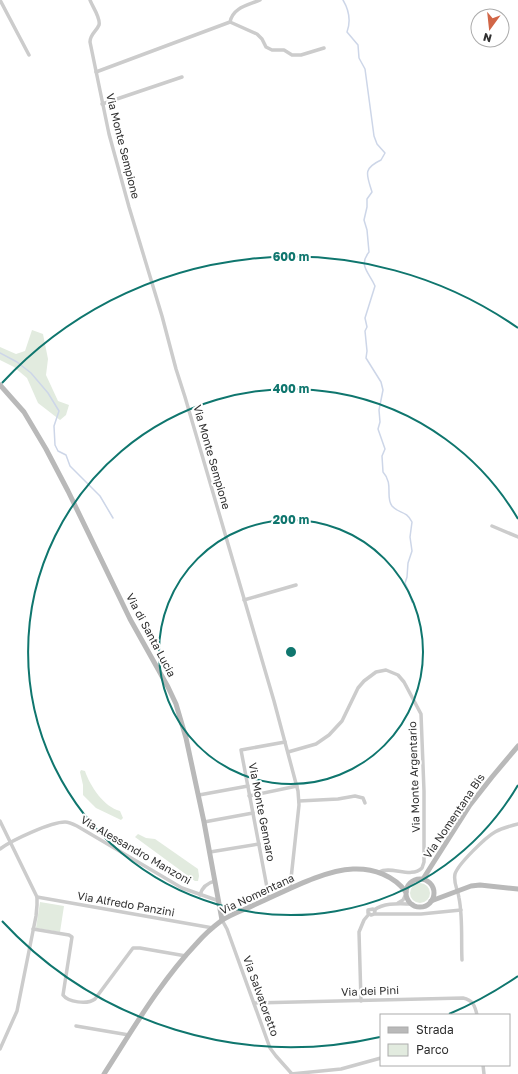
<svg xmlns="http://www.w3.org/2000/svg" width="518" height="1074" font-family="'Golos Text',sans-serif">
  <rect width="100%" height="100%" fill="#fff"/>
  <g fill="#e2ebdf">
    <polygon points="32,330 43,334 48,359 46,375 58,401 69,405 66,415 60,420 38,403 27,378 14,367 0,360 0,347 16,354 25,351"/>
    <path d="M81,770L85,771C90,786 104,807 120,811L123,818L121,820L96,808L83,795V785L80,772Z"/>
    <polygon points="138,834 146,838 155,839 198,869 199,876 198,881 195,881 135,837"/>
    <circle cx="420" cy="893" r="10"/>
    <polygon points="40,902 64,906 60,932 36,928"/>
  </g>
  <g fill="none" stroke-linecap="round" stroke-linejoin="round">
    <g stroke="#cdd6e8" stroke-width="1.5">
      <path d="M343,0C349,10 351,21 347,32L358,45L359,58L365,69L374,136L377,144L385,153L381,160C362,169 367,175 372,192L367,199V207L364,220L367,230L369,252C358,266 369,272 375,286L365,318L367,327L365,331L367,351L366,358L381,382L383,390L379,410L380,422L378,429L385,449L382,456L383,472C394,484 385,497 392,506C399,514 406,510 412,522L410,537L412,551L408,563L407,577L405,583L409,592L412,602"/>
      <polyline points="0,353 17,362 31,373 48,393 59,411 54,426 55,445 58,451 66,455 70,466 100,496 113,518"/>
    </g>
    <g stroke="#ccc" stroke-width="3.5">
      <polyline points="0,0 29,55"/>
      <path d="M90,0C92,6 101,18 99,25C96,32 90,34 90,42L109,134L129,207L162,316L176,369L185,397L274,701L298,791L299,805L290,888"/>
      <polyline points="230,22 257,34 262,39 266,47 272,50 284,50 292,55 301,55 324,48"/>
      <path d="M96,72L230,22C233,7 249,5 260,0"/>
      <polyline points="102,104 182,77"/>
      <polyline points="492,526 518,537"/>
      <polyline points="244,600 296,585"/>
      <path d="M288,752L316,744L329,735L342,721L358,688L364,681L376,672L386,670L398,675L404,682L421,714L424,791V862L422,868C411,879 391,865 379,872"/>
      <polyline points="199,795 248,786"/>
      <polyline points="249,796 297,786"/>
      <polyline points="299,801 338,799 355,796 363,798 365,803"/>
      <polyline points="0,821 37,897 37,905 36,916 17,1011 0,1049"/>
      <polyline points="204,822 253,813"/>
      <path d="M0,849C12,840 51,822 65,822C69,822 73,824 77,826L182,888L219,901"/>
      <polyline points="210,852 259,844"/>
      <path d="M200,895C202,887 207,883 215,881"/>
      <polyline points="37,897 213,928"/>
      <polyline points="269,898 241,750 285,742"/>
      <polyline points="398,903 403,900 406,894"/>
      <path d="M374,910C386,902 400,904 413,904"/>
      <polyline points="374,914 375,911 373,909 368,910 368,913 371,915 374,914 421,914 461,910"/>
      <polyline points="222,920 227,929 270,1048 276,1056 292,1074"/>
      <path d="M33,929L69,935L72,937L63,995C68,1002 87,1005 95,999L133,948H140L186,956"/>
      <path d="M462,960C461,940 463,918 459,898C458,890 453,883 455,874C458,864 486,837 495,832C502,828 510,826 518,824"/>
      <polyline points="361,1001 359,932 364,920 369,914"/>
      <path d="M254,1003L463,998C473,1000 475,1006 477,1015"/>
      <polyline points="76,1026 129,1035"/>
      <polyline points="483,1065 484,1074"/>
      <polyline points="291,1074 341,1069 381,1058"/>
    </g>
    <g stroke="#b9b9b9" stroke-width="5">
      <polyline points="0,385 24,412 46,449 68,491 130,619 168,687 176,704 186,738 204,822 222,920"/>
      <polyline points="423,879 470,805 492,777 518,746"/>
      <circle cx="420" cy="893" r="14"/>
      <polyline points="431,901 471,886 480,885 518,889"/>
      <path d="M104,1074C133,1029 160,982 197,943C204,935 213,927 221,921C231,914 244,910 254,905C282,893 323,870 353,869C374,868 394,876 406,892"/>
    </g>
  </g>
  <g fill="none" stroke="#0f766e" stroke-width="2">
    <circle cx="291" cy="652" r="132"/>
    <path d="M518 785A263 263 0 1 1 518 519"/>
    <path d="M518 976A395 395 0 0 1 449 1014M380 1037A395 395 0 0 1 2 921M2 383A395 395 0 0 1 518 328"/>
  </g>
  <g text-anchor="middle" stroke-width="4" stroke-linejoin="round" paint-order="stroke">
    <g font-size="11" fill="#2f2f2f" stroke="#fff">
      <text transform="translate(123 146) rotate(76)" y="4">Via Monte Sempione</text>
      <text transform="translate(212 457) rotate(74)" y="4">Via Monte Sempione</text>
      <text transform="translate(151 635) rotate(62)" y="4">Via di Santa Lucia</text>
      <text transform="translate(414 777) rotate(-92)" y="4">Via Monte Argentario</text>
      <text transform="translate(262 812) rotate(79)" y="4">Via Monte Gennaro</text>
      <text transform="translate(454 816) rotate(-56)" y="4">Via Nomentana Bis</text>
      <text transform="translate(136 850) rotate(30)" y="4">Via Alessandro Manzoni</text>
      <text transform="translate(257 894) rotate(-25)" y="4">Via Nomentana</text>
      <text transform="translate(126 904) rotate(10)" y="4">Via Alfredo Panzini</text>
      <text transform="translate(370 991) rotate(-2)" y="4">Via dei Pini</text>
      <text transform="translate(261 996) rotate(70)" y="4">Via Salvatoretto</text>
    </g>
  </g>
  <circle cx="291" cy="652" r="6" fill="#0f766e" stroke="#fff" stroke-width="2"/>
  <g font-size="12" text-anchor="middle" font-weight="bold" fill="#0f766e" stroke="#fff" stroke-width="4" stroke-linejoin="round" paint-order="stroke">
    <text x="291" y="261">600 m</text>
    <text x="291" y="393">400 m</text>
    <text x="291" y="524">200 m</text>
  </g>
  <rect x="380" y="1014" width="130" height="52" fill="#ffffff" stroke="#acacac"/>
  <rect x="388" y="1027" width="20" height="6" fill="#b9b9b9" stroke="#acacac"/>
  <text x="416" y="1034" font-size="12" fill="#2f2f2f">Strada</text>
  <rect x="388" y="1044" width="20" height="12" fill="#e2ebdf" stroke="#acacac"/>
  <text x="416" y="1054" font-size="12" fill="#2f2f2f">Parco</text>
  <g transform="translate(490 28) rotate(195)"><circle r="19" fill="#ffffff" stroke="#acacac"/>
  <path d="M0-3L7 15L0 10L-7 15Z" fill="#d16647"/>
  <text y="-6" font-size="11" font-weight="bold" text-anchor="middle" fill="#2f2f2f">N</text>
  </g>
</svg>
